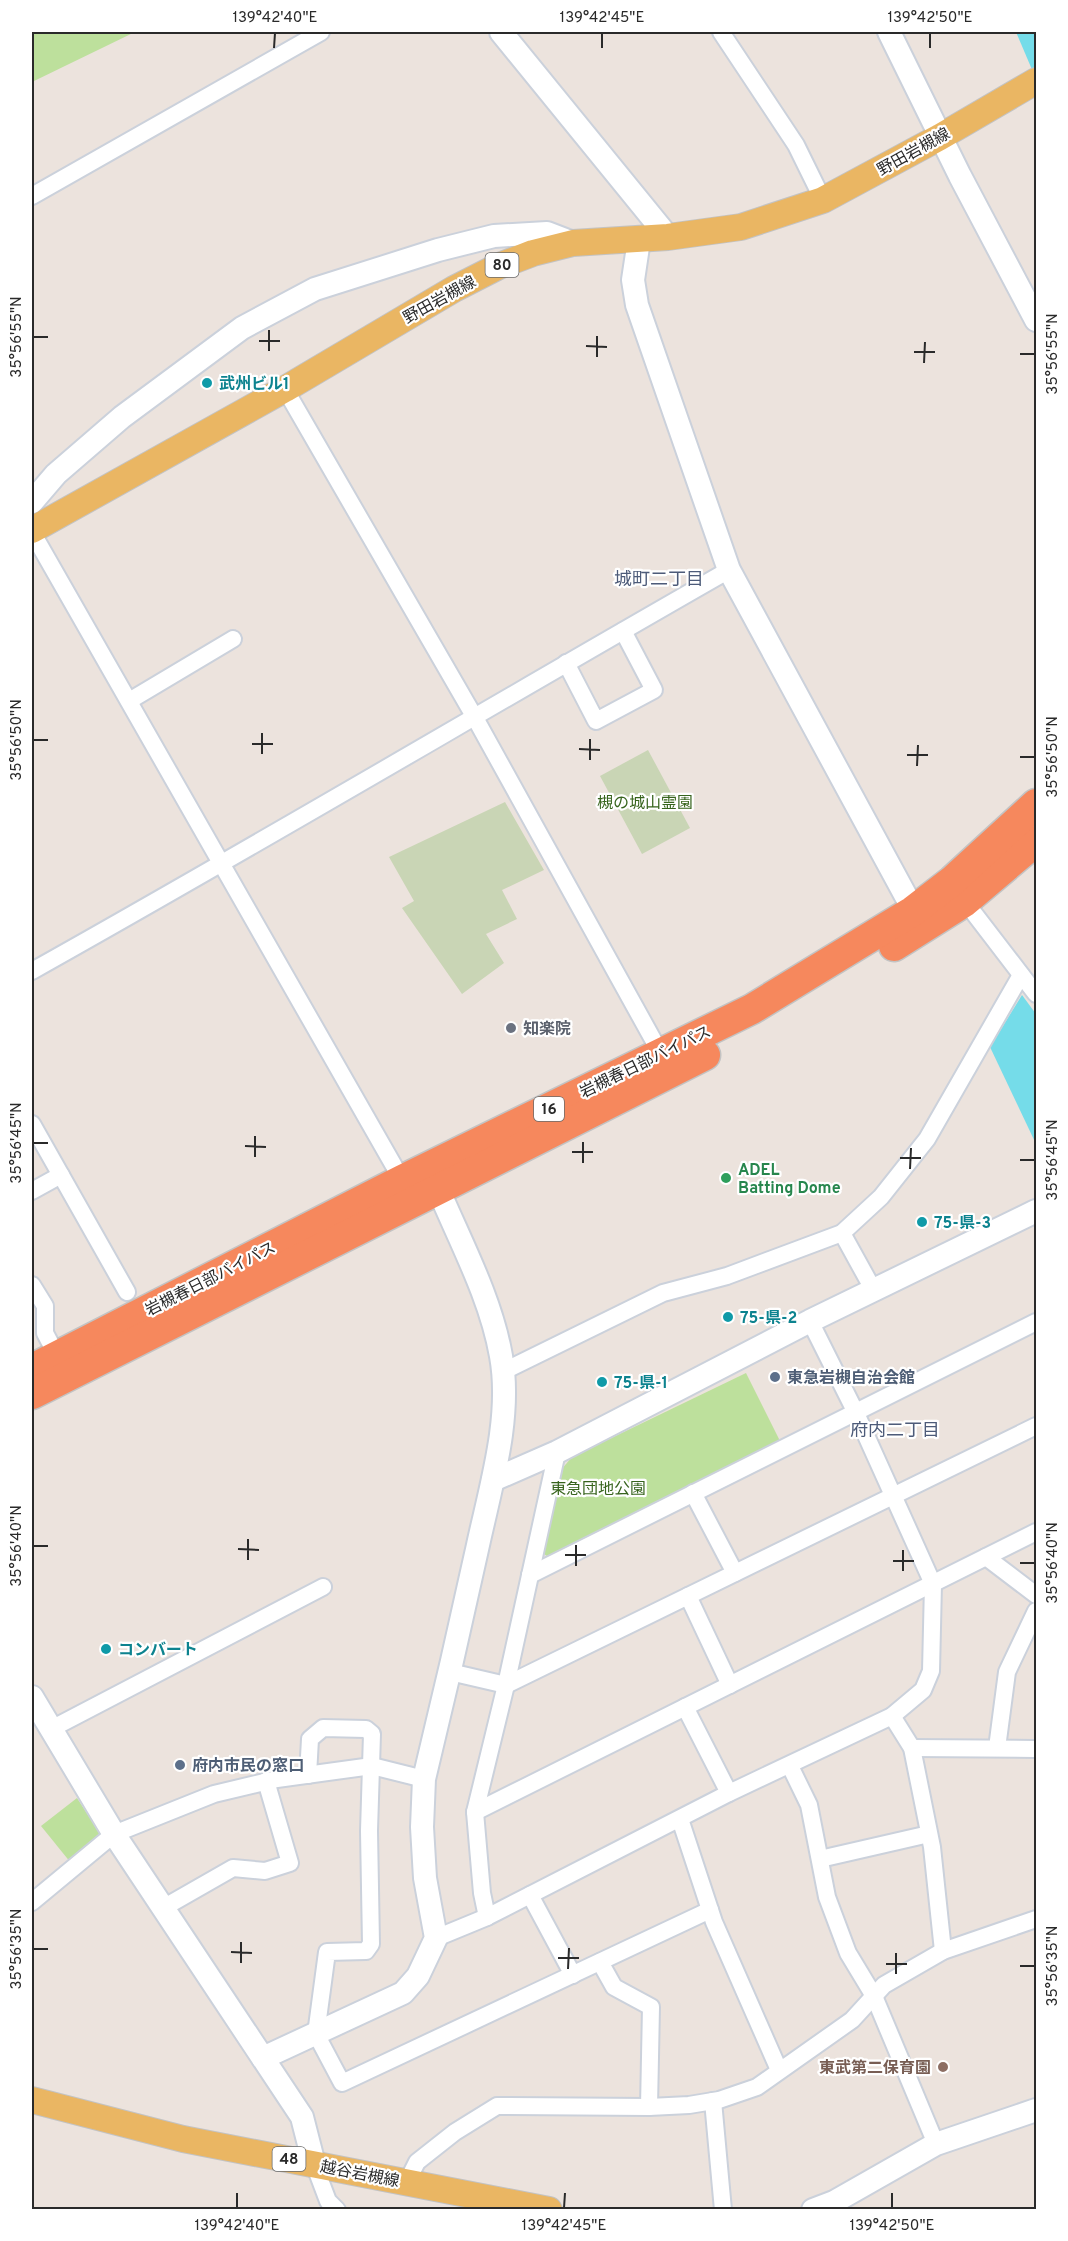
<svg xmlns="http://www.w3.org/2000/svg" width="1068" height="2241" font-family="Overpass,'Noto Sans JP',sans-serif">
  <rect width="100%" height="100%" fill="#ece3dd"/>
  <g fill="#bde09c">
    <polygon points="32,32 135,32 32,82"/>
    <polygon points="746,1373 780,1441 547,1556 541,1552 560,1471 572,1457"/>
    <polygon points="77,1798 103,1838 71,1863 41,1826"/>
  </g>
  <g fill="#c9d5b5">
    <polygon points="648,750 690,828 642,854 600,776"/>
    <polygon points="505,802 544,870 502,890 517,919 486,934 504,963 462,994 402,908 414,901 389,857"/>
  </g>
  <g fill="#75dce9">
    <polygon points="1016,32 1036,32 1036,79"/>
    <polygon points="1022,995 1036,1014 1036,1144 990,1047"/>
  </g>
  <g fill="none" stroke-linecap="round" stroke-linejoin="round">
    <defs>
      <g id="street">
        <polyline points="721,32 796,145 823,200"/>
        <polyline points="32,196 321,32"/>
        <polyline points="285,389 474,716 661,1054"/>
        <polyline points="32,532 402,1180"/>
        <polyline points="566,663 596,721 654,690 623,631"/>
        <polyline points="129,701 233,639"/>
        <polyline points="960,895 1036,994"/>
        <path d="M32,971C266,840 496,703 729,570"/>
        <polyline points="32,1124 127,1292"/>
        <polyline points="32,1191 61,1175"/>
        <polyline points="842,1233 874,1291"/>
        <polyline points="32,1285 45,1306 45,1333 57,1356"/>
        <polyline points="502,1372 663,1293 727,1276 842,1233 881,1197 927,1139 1021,975"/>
        <polyline points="693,1493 735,1573"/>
        <polyline points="986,1557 1036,1595"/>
        <polyline points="530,1575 1036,1322"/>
        <polyline points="688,1596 730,1685"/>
        <polyline points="450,1672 506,1685 1036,1426"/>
        <polyline points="685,1707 729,1793"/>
        <polyline points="892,1716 912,1748 932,1847 943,1951"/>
        <polyline points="51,1729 323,1587"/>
        <polyline points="912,1748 1035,1749"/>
        <polyline points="997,1748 1007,1672 1036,1611"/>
        <polyline points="790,1766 809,1805 827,1897 848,1953 874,1996 936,2144"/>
        <polyline points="308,1775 310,1739 323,1728 366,1729 372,1734 369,1831 371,1944 366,1951 327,1952 316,2034 342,2083 710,1910"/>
        <polyline points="475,1812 1036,1532"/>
        <polyline points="680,1819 714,1922 779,2070"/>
        <polyline points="820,1859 929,1834"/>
        <polyline points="530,1895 573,1975"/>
        <polyline points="32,1902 114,1834 214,1794 277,1779 372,1766 424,1779"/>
        <polyline points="163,1908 233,1868 265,1871 290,1863 266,1781"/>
        <polyline points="487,1917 482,1893 475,1812 506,1685 557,1452"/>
        <polyline points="436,1938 487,1917 729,1793 892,1716 923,1690 931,1671 933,1584 855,1411 810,1321"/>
        <polyline points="600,1962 614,1987 651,2007 649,2107"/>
        <polyline points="713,2101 723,2210"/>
        <polyline points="314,2164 328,2201 337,2210"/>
        <polyline points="407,2182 417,2162 455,2132 497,2106 649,2107 689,2105 719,2100 757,2087 852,2020 884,1985 943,1951 1036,1919"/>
      </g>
      <g id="secondary">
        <polyline points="501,32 668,237"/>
        <polyline points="889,32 960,176 1036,320"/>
        <polyline points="639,240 633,280 637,305 729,570 921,924"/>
        <polyline points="32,502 56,474 122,417 242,328 315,289 438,250 494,236 547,233 573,243"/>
        <polyline points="493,1480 557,1452 810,1321 1036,1211"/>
        <polyline points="32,1697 114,1834 302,2117 314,2164"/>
        <path d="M263,2058L403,1993L418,1976L436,1938L425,1878L422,1827L424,1779C443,1701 461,1623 478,1545C491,1485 512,1417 501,1356C491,1299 462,1245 439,1191"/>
        <polyline points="813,2210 834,2202 936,2144 1036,2110"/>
      </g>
      <g id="primary">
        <polyline points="32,530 285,389 454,289 499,266 533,253 573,243 668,237 741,227 823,200 940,137 1036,81"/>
        <polyline points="32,2100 183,2139 549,2210"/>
      </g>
      <g id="highway">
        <polyline points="894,946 964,902 1036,841"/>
        <polyline points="32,1369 402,1180 752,1009 913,911 952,881 1036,804"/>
        <polyline points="32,1394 705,1055"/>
      </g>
    </defs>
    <use href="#street" stroke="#cbd1db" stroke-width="20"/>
    <use href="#secondary" stroke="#cbd1db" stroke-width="26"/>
    <use href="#primary" stroke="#c3c3c3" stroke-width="28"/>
    <use href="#highway" stroke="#c3c3c3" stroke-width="33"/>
    <use href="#street" stroke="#fff" stroke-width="16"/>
    <use href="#secondary" stroke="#fff" stroke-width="22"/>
    <use href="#primary" stroke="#eab663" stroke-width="26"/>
    <use href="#highway" stroke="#f6885d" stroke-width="30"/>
  </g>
  <path fill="none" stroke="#2a2a2a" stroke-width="2" d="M274,48L275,33M602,48V33M930,48V33M33,337H48M259,341H280M586,346L607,347M269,351V330M914,352H935M1020,354H1035M597,357V336M924,363L925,342M33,740H48M252,744H273M579,749L600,750M262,754V733M907,755H928M1020,757H1035M590,760V739M917,766L918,745M33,1143H48M245,1146L266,1147M572,1152H593M255,1157V1136M900,1158H921M1020,1160H1035M583,1163V1142M910,1169L911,1148M33,1546H48M238,1549L259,1550M565,1555H586M248,1560V1539M893,1561H914M1020,1563H1035M576,1566V1545M903,1571V1550M33,1949H48M231,1952L252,1953M558,1958H579M241,1963V1942M886,1964H907M1020,1966H1035M568,1969L569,1948M896,1974V1953M237,2208V2193M564,2208L565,2193M892,2208V2193"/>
  <g fill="#0f9aa8" stroke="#fff" stroke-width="2">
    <circle cx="207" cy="383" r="6"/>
    <circle cx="922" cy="1222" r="6"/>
    <circle cx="728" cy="1317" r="6"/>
    <circle cx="602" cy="1382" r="6"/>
    <circle cx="106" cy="1649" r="6"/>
  </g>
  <circle fill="#6b7280" stroke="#fff" stroke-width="2" cx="511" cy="1028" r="6"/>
  <circle fill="#2e9e5b" stroke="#fff" stroke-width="2" cx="726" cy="1178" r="6"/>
  <g fill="#5c6f8a" stroke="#fff" stroke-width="2">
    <circle cx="775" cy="1377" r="6"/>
    <circle cx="180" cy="1765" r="6"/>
  </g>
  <circle fill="#8d6e63" stroke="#fff" stroke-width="2" cx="943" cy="2067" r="6"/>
  <g text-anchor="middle" stroke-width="4.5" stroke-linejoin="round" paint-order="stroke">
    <g fill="#fff" stroke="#6a6a6a" stroke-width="1.5">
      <rect x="485.5" y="253" width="33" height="24" rx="4.5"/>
      <rect x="534" y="1097" width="30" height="24" rx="4.5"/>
      <rect x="272.5" y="2147" width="33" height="24" rx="4.5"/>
    </g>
    <g font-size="15" font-weight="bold" fill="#2a2a2a">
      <text x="502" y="270">80</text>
      <text x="549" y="1114">16</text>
      <text x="289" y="2164">48</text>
    </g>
    <g font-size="16" fill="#2a2a2a" stroke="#fff">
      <text transform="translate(913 151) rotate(-29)" y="6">野田岩槻線</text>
      <text transform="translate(439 299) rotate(-29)" y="6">野田岩槻線</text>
      <text transform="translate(645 1061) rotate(-26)" y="6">岩槻春日部バイパス</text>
      <text transform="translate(210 1278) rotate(-27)" y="6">岩槻春日部バイパス</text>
      <text transform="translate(360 2173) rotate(11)" y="6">越谷岩槻線</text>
    </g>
    <g font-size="16" font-weight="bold" fill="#0d838f" stroke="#fff" text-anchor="start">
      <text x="219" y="389">武州ビル1</text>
      <text x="934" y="1228">75-県-3</text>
      <text x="740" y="1323">75-県-2</text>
      <text x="614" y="1388">75-県-1</text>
      <text x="118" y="1655">コンバート</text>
    </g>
    <g font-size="16" fill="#37641d" stroke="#fff">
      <text x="645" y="808">槻の城山霊園</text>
      <text x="598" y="1494">東急団地公園</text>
    </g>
    <g font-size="16" font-weight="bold" fill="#5b616d" stroke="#fff" text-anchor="start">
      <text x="523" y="1034">知楽院</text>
    </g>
    <g font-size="16" font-weight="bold" fill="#27864d" stroke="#fff" text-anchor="start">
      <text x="738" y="1175">ADEL<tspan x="738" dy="18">Batting Dome</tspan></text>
    </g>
    <g font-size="16" font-weight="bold" fill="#4e5e75" stroke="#fff" text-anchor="start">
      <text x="787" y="1383">東急岩槻自治会館</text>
      <text x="192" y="1771">府内市民の窓口</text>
    </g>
    <g font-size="16" font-weight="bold" fill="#785e54" stroke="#fff" text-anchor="end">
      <text x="931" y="2073">東武第二保育園</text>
    </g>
    <g font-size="18" fill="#4d5b79" stroke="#fff">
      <text x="659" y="585">城町二丁目</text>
      <text x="895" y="1436">府内二丁目</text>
    </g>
  </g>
  <rect width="1068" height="2241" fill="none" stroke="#ffffff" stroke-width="66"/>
  <rect x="33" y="33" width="1002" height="2175" fill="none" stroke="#2a2a2a" stroke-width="2"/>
  <g font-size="15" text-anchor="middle" fill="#2a2a2a">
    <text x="275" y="22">139°42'40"E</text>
    <text x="602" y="22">139°42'45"E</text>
    <text x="930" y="22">139°42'50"E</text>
    <text transform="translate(16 337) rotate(-90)" y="5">35°56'55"N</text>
    <text transform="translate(1052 354) rotate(-90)" y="5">35°56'55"N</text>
    <text transform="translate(16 740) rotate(-90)" y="5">35°56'50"N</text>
    <text transform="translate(1052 757) rotate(-90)" y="5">35°56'50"N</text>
    <text transform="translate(16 1143) rotate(-90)" y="5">35°56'45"N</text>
    <text transform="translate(1052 1160) rotate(-90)" y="5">35°56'45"N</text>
    <text transform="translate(16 1546) rotate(-90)" y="5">35°56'40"N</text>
    <text transform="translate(1052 1563) rotate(-90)" y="5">35°56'40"N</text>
    <text transform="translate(16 1949) rotate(-90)" y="5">35°56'35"N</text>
    <text transform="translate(1052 1966) rotate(-90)" y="5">35°56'35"N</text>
    <text x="237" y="2230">139°42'40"E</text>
    <text x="564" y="2230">139°42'45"E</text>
    <text x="892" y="2230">139°42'50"E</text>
  </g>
</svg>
